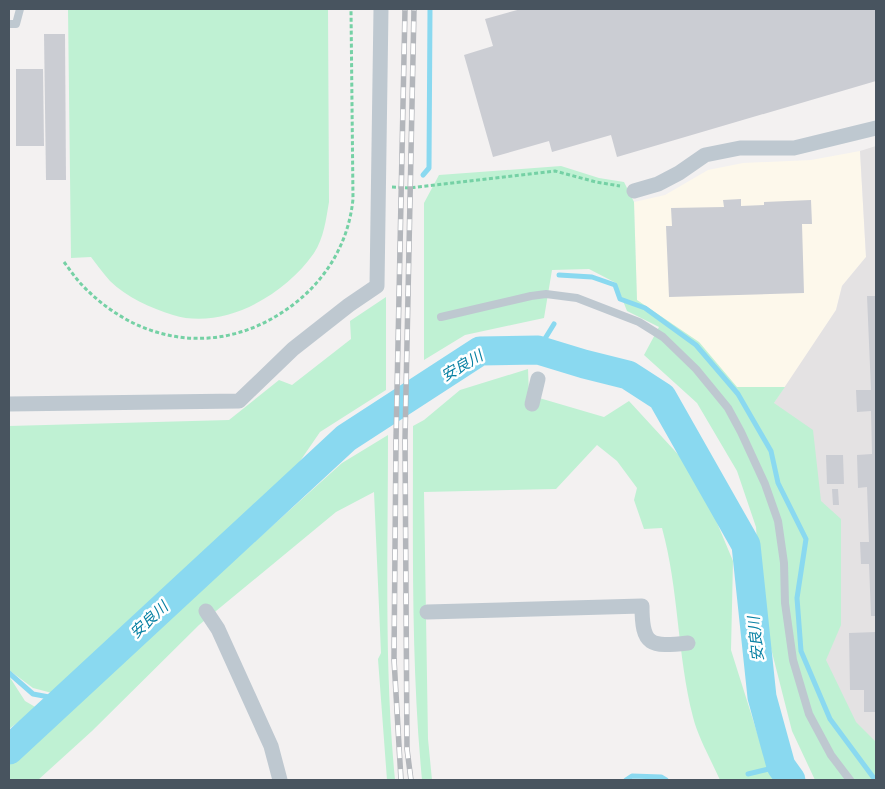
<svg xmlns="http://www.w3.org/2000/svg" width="885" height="789" font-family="'Exo 2','Noto Sans JP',sans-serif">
  <rect width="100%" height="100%" fill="#f3f1f1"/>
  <polygon fill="#fdf8eb" points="860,151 866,257 842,286 836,310 785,387 737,387 699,342 637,300 634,202 665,195 708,170 743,163 811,160"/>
  <polygon fill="#e4e2e3" points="876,146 876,774 833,715 774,403 836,310 842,286 866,257 860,151"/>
  <g fill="#bff1d3">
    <path d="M68,9H328L329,202C326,219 324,238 314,253C286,294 224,331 173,315C151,308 126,297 110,281C103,273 97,265 91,257L71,258Z"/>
    <polygon points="561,166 599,178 624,182 634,202 637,300 699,342 737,387 785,387 774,403 813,430 821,501 841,519 841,625 826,660 856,722 876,742 876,780 815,780 792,731 762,613 756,527 737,471 697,403 644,355 659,327 627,311 616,283 589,269 552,270 544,318 465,335 424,360 424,203 439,175"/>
    <polygon points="386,297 386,390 320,432 296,467 52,693 33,688 9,670 9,426 229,420 279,380 292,385 351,339 350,321"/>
    <path d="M528,369L529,395L604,417L629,401L697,475L733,561L731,650L767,764L776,780H720C711,760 698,737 693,717C677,654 679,590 662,528L644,529L634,500L637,488L617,461L597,445L556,489L424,492L428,739L432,780H422C411,663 413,544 413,426L424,420L460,390Z"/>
    <path d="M388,435C388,550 384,666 395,780H387L378,659L381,653L374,492L336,512L199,625L92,731L38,780H9V763L342,463Z"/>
    <polygon points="9,676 25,701 37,708 9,729"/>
  </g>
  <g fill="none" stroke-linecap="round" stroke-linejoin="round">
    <g stroke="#8ad9f0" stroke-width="5">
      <polyline points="423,175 429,168 430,9"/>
      <polyline points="559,275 592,277 615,285 620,299 645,308 696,345 738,394 771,451 778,483 806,539 797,598 801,651 830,719 873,777"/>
      <polyline points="538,350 554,324"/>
      <polyline points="9,673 33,694 65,700"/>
      <polyline points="748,774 781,766"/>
      <polyline points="626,780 632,776 661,777 666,780"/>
    </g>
    <polyline stroke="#8ad9f0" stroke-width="29" points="9,750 346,438 480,351 538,350 584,364 628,375 662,397 746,545 762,697 781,766 791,780"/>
  </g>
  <g fill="#cbcdd3">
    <polygon points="521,9 876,9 876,81 617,157 611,135 552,152 549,141 493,157 464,55 493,46 485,19"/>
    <polygon points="44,34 65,34 66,180 46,180"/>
    <polygon points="16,69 43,69 44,146 16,146"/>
    <polygon points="741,199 741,206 764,205 764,202 811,200 812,224 802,224 804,293 669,297 666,226 672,226 671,208 724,207 723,200"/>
    <polygon points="867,296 876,296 876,616 871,616 869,564 861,564 860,542 869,542 867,487 858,488 857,455 872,454 871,411 857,412 856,390 871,390"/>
    <polygon points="826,455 843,455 844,484 827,484"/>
    <polygon points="832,489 838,489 839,505 833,505"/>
    <polygon points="876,632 876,712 864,712 864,690 850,690 849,633"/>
  </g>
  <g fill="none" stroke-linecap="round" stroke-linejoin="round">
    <g stroke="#75d1a5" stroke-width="3" stroke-dasharray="4 2.5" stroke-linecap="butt">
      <polyline points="392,187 410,188 555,171 596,182 620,186"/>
      <path d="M64,262C70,270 76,279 83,286C144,349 230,357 299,300C330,274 349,239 353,199L351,9"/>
    </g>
    <g stroke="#bec8d0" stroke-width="8">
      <polyline points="9,24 16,24 20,9"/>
      <polyline points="441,317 531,296 546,294 577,298 639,322 663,337 696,369 728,408 741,432 765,484 778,521 784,563 785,603 793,660 809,714 831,755 850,780"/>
    </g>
    <g stroke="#bec8d0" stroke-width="15">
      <polyline points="634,191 658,184 679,173 705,155 740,148 794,148 876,128"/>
      <polyline points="9,404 239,401 293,349 349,305 377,286 381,9"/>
      <polyline points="532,404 538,379"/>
      <polyline points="206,611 218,629 271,746 280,780"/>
      <path d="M427,612L642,606C642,646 650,647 688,643"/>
    </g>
    <defs>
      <g id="rail">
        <polyline points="401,780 394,659 396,440 405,9"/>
        <polyline points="411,780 407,749 405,439 414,9"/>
      </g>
    </defs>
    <use href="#rail" stroke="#b3b6bb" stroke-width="5.5"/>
    <use href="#rail" stroke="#fff" stroke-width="4" stroke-dasharray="11" stroke-linecap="butt"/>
  </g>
  <g text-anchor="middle" stroke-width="5" stroke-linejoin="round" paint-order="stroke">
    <g font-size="15" font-style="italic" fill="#0880a3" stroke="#fff">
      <text transform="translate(462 366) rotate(-30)" y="5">安良川</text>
      <text transform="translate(149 620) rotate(-43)" y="5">安良川</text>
      <text transform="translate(756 639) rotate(-96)" y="5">安良川</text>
    </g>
  </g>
  <rect width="885" height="789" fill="none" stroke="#48545f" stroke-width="20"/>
</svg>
